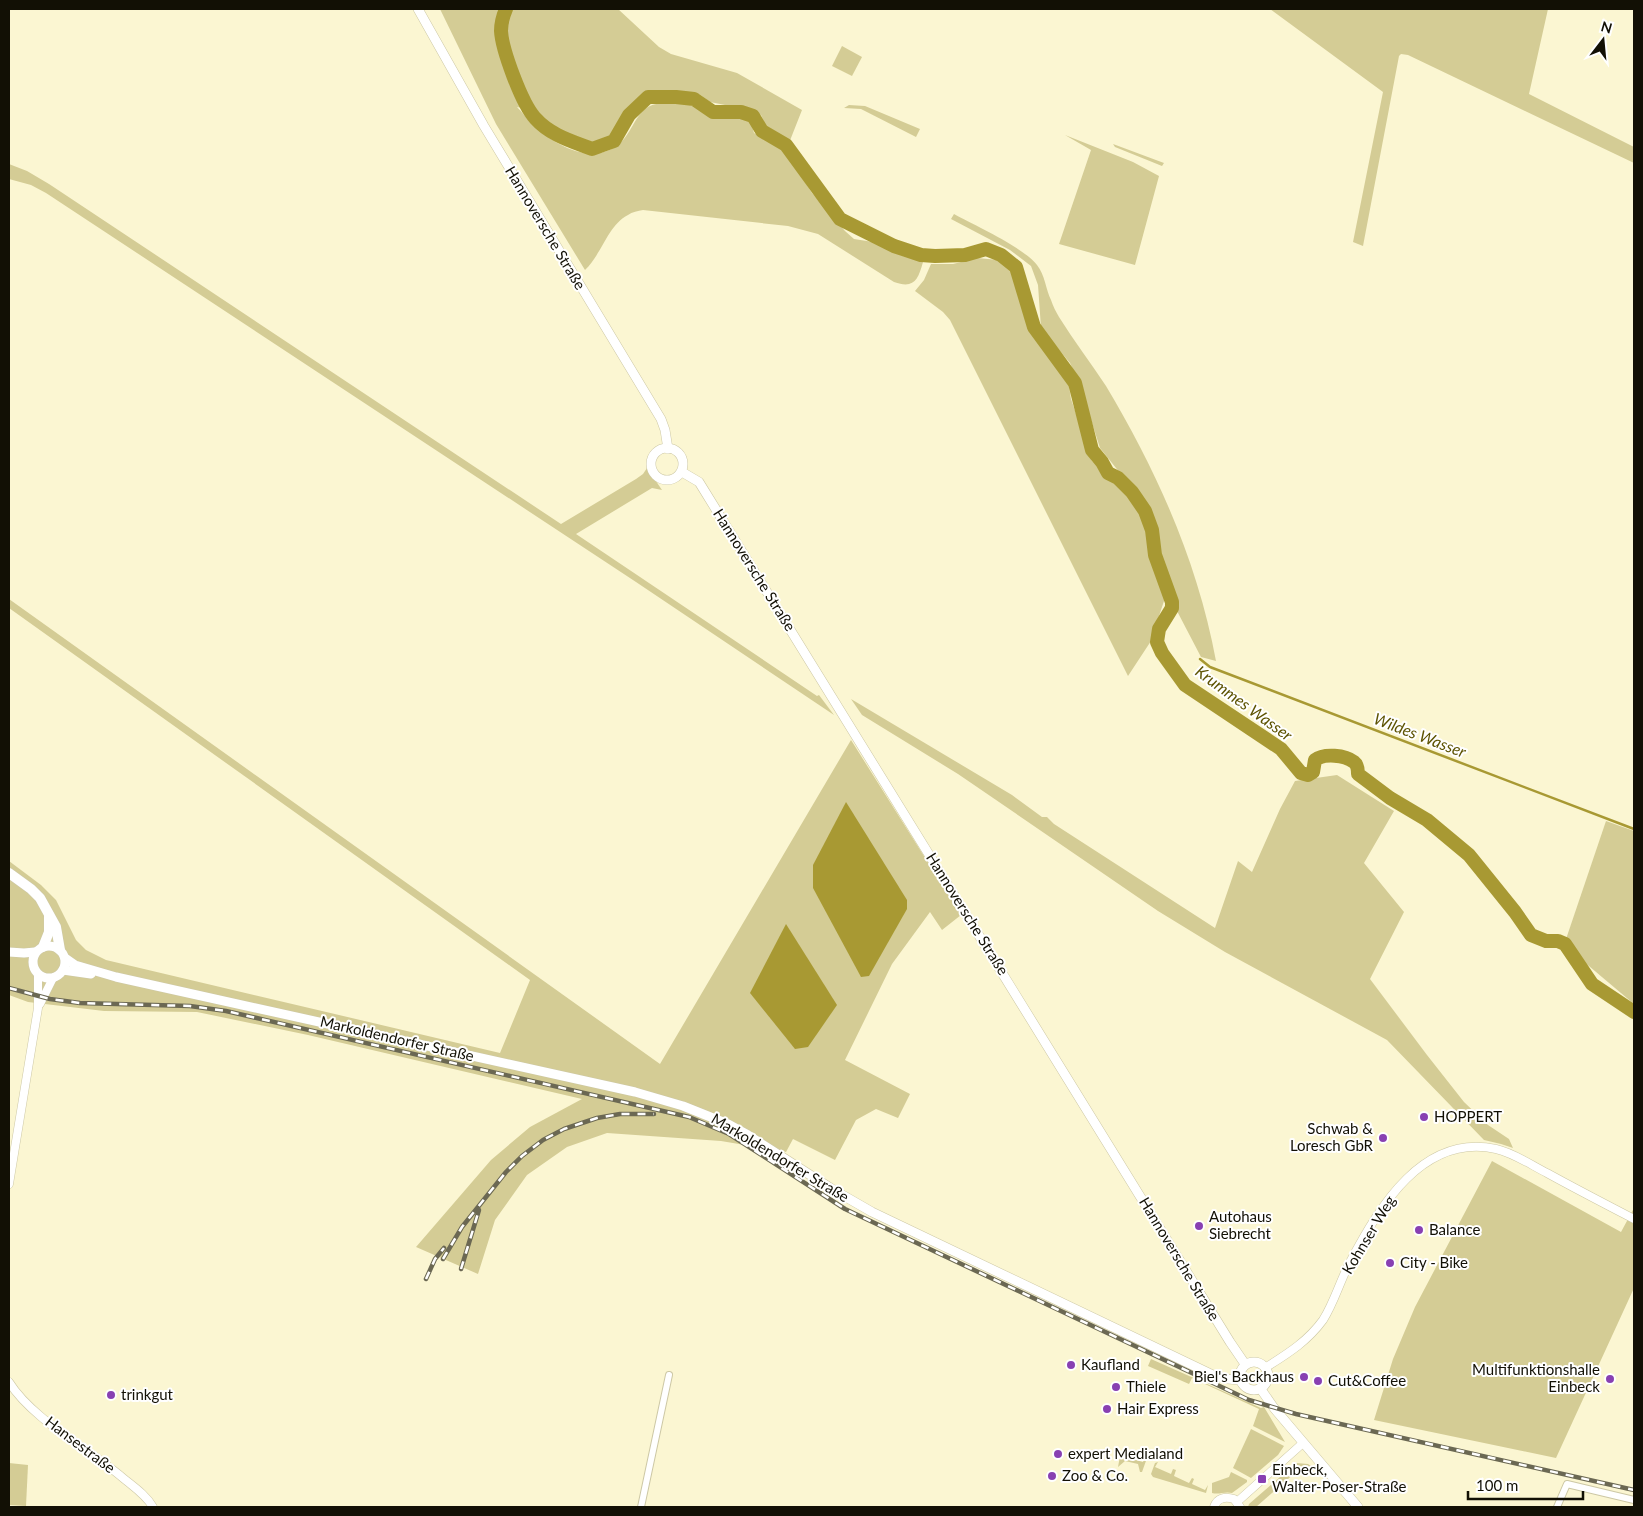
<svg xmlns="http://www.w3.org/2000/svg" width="1643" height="1516" font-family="Lato,sans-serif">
  <rect width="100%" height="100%" fill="#fbf6d2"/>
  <g fill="#d4cc95">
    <path d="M440,9H618L659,47L671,54L737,73L802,110L789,143L767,128L761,115L750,110L710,102L699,94L656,91L646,94L626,112L611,136L593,144L562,133L541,119L533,110L517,107C522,112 527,119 532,124C553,144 590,166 618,145C631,135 634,116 648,107C658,101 682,102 693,106C698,108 701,112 706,114C715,116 724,113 733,115C739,116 745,119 751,122L754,133L783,148L812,193L845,231L854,239L873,242L923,262C918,280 914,289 894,282L818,234L788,226L643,210C638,211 632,212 628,215C608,225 602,254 585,270L496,124Z"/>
    <polygon points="1270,9 1548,9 1529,94 1634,147 1634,163 1408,55 1401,54 1399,56 1363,246 1353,242 1383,92"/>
    <polygon points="842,46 862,57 852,76 832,66"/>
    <polygon points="849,105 865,106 920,129 916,137 861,109 844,108"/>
    <polygon points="1065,135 1133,162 1159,176 1135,265 1059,244 1091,150"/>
    <polygon points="1113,144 1164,163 1162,166 1115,147"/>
    <polygon points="9,164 27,171 49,184 561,524 636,479 643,474 647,468 662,490 652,488 576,534 817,696 819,695 834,715 636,582 46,193 31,185 9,179"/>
    <path d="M954,214C976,226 1023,247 1037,265C1045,275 1046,290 1051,300C1053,306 1056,312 1059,317C1074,341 1091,363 1106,386C1157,471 1198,563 1216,661L1201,657L1177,611L1178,606L1164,573L1152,522L1144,503L1100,448L1079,382L1070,363L1041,328L1038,285L1031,266L1010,250L951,219Z"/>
    <polygon points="977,258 999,260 1013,269 1029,328 1068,380 1071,399 1092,461 1099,466 1103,475 1118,485 1132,498 1146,523 1152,565 1163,587 1165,598 1158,619 1153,628 1151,641 1128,676 950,320 943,312 915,291 924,280 931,264 953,264"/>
    <polygon points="9,599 660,1064 851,740 961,915 942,930 930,912 892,964 845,1060 910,1094 898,1118 876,1109 856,1120 835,1160 793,1139 786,1152 721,1141 607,1133 567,1147 527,1175 495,1220 478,1274 416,1247 491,1160 530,1127 582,1099 308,1035 197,1012 104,1011 28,1002 9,995 9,861 41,885 56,900 76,940 86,950 106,960 500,1053 530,980 9,608"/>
    <polygon points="851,699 1012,795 1042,817 1047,817 1054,824 1215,928 1238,861 1252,872 1280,809 1295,781 1337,775 1394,811 1364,863 1404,912 1370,979 1427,1055 1464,1102 1488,1125 1509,1139 1513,1148 1501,1144 1484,1140 1387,1040 1225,952 1158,911 958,774 862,715"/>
    <polygon points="1606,821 1634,831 1634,1004 1564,945"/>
    <polygon points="1492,1161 1621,1232 1634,1208 1634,1288 1556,1458 1374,1420 1393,1359 1415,1307"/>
    <polygon points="1151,1359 1261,1408 1264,1407 1285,1442 1253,1426 1259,1409 1192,1378 1189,1384 1148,1366"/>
    <polygon points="1251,1429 1284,1446 1278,1455 1251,1478 1233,1468"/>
    <polygon points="1121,1451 1123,1451 1122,1456 1143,1462 1145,1457 1147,1458 1142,1472 1140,1472 1138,1464 1125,1461 1118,1467"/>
    <polygon points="1158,1462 1155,1467 1171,1474 1173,1469 1176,1470 1174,1476 1189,1483 1192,1478 1194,1479 1192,1484 1205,1490 1208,1485 1206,1493 1153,1477 1151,1474 1155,1463"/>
    <polygon points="9,1463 28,1465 26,1506 9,1505"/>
    <polygon points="1296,1463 1308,1464 1311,1466 1308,1469 1304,1465 1256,1507 1248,1507 1249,1504"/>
    <path d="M1231,1472L1247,1480V1482L1232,1493C1225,1491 1219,1495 1212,1493V1483L1229,1477Z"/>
  </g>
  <g fill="#a89933">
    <polygon points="846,802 907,900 907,909 869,976 861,977 813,888 813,865"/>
    <polygon points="786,924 837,1005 808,1047 795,1049 750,993"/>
  </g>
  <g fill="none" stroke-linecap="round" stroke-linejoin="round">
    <polyline stroke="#a89933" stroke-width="2.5" points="1200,659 1210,667 1634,829"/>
    <path stroke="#a89933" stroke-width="14" d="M506,9C503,16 501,23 501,31C502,50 522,104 535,118C550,135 571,141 592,149L614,141L629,115L648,97H676L694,99L713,112H741L753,116L762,131L786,145L840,219L894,246L921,255L935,256L965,255L986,249L1001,255L1016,267L1034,327L1075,383L1092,450L1102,462L1108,473L1118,478L1132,492L1145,511L1152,530L1155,555L1172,602V608L1159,629L1157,642L1162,653L1185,685L1281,749L1301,773L1308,775L1313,772L1315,760C1324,753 1345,755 1354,762C1358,765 1358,770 1358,774L1390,798L1427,820L1469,855L1515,912L1531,935L1546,941H1558L1565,944L1592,984L1634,1012"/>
    <defs>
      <g id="minor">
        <polyline points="641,1507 669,1375"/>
        <polyline points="1557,1507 1567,1484 1634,1500"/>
      </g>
      <g id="tertiary">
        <polyline points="40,1004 53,978"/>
        <polyline points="9,1184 38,1008 38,975"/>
        <path d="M1265,1368C1287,1354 1307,1342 1323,1320C1334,1303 1340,1281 1350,1262C1379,1207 1423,1133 1496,1149C1514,1153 1531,1165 1547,1173C1576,1189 1605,1204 1634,1219"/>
        <path d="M9,1382C32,1419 89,1449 123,1478C134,1487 146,1495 153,1507"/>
        <polyline points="1237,1502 1303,1443"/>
        <path d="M1214,1507C1217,1498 1225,1496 1234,1499L1240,1507"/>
      </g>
      <g id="secondary">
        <polyline points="418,9 484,126 661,419 665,430 668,449"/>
        <circle cx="667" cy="464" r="16"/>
        <polyline points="682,472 699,482 1230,1342 1245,1364"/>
        <circle cx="49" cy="962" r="16"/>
        <polyline points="9,952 24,953 35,952"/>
        <polyline points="65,958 75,965 116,977 635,1092 683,1106 728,1124 748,1135 832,1189 872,1212 1215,1376 1228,1379 1240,1380"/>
        <polyline points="63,970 91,974"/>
        <circle cx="1254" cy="1376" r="14"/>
        <polyline points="1260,1388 1274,1408 1358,1507"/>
      </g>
      <g id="primary">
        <polyline points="9,873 31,889 40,898 56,927 60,950"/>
        <polyline points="43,947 49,932 49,917"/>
      </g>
    </defs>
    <use href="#minor" stroke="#cdc8a5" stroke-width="8"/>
    <use href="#tertiary" stroke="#cdc8a5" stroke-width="9"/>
    <use href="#secondary" stroke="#cdc8a5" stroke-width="10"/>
    <use href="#primary" stroke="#cdc8a5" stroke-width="11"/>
    <use href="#minor" stroke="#fff" stroke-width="6"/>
    <use href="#tertiary" stroke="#fff" stroke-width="8"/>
    <use href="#secondary" stroke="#fff" stroke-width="9"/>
    <use href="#primary" stroke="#fff" stroke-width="10"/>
    <defs>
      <g id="rail">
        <polyline points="9,988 50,999 80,1003 190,1006 226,1011 689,1117 729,1134 845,1209 1249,1400 1296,1414 1634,1490"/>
        <polyline points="443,1259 462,1227 506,1172 522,1156 543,1140 564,1129 597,1118 620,1114 654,1114"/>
        <polyline points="461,1269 479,1210"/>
        <polyline points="426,1279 435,1259 444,1248"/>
      </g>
    </defs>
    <use href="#rail" stroke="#6b6853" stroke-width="4.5"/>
    <use href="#rail" stroke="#fff" stroke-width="2.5" stroke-dasharray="8" stroke-linecap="butt"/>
  </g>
  <g fill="#8840b2" stroke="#fff" stroke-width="2">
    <circle cx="1424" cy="1117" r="5"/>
    <circle cx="1383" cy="1138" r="5"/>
    <circle cx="1199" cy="1226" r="5"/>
    <circle cx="1419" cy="1230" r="5"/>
    <circle cx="1390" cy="1263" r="5"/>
    <circle cx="1071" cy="1365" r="5"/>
    <circle cx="1304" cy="1377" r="5"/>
    <circle cx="1610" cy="1379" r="5"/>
    <circle cx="1318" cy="1381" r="5"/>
    <circle cx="1116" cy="1387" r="5"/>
    <circle cx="111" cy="1395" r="5"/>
    <circle cx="1107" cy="1409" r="5"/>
    <circle cx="1058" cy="1454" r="5"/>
    <circle cx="1052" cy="1476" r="5"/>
    <rect x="1257" y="1474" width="10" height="10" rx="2.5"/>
  </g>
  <g text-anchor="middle" stroke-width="4" stroke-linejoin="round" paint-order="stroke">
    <g font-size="15" fill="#121005" stroke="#fff">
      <text transform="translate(545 228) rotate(59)" y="5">Hannoversche Straße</text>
      <text transform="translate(754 570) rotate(58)" y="5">Hannoversche Straße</text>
      <text transform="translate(967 914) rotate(58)" y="5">Hannoversche Straße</text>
      <text transform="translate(397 1039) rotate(13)" y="5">Markoldendorfer Straße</text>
      <text transform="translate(780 1158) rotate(31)" y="5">Markoldendorfer Straße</text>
      <text transform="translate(1369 1235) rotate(-59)" y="5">Kohnser Weg</text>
      <text transform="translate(1179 1259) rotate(59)" y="5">Hannoversche Straße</text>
      <text transform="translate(80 1445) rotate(37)" y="5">Hansestraße</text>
    </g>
    <g font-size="15" fill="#121005" stroke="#fff" text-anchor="start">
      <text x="1434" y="1122">HOPPERT</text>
      <text x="1373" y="1134" text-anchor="end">Schwab &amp;<tspan x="1373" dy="17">Loresch GbR</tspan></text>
      <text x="1209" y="1222">Autohaus<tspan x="1209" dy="17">Siebrecht</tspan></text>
      <text x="1429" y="1235">Balance</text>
      <text x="1400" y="1268">City - Bike</text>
      <text x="1081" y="1370">Kaufland</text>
      <text x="1600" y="1375" text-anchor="end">Multifunktionshalle<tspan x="1600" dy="17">Einbeck</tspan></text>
      <text x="1294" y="1382" text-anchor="end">Biel's Backhaus</text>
      <text x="1328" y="1386">Cut&amp;Coffee</text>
      <text x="1126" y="1392">Thiele</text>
      <text x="121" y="1400">trinkgut</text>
      <text x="1117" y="1414">Hair Express</text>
      <text x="1068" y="1459">expert Medialand</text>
      <text x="1272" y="1475">Einbeck,<tspan x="1272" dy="17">Walter-Poser-Straße</tspan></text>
      <text x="1062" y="1481">Zoo &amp; Co.</text>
    </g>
    <g font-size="16" font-style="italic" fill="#5d5302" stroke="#fff">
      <text transform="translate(1244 703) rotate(36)" y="6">Krummes Wasser</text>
      <text transform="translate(1420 735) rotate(21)" y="6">Wildes Wasser</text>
    </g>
  </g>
  <rect width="1643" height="1516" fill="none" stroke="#121005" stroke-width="20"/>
  <g transform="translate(1603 40) rotate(16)" stroke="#ffffff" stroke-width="4" paint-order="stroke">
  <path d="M0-4L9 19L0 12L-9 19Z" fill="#121005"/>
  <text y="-8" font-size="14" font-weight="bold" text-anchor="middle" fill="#121005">N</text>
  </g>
  <path d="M1468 1491v8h115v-8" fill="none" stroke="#121005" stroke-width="2.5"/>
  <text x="1476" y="1491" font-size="15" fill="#121005" stroke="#ffffff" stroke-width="4" paint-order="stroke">100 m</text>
</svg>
